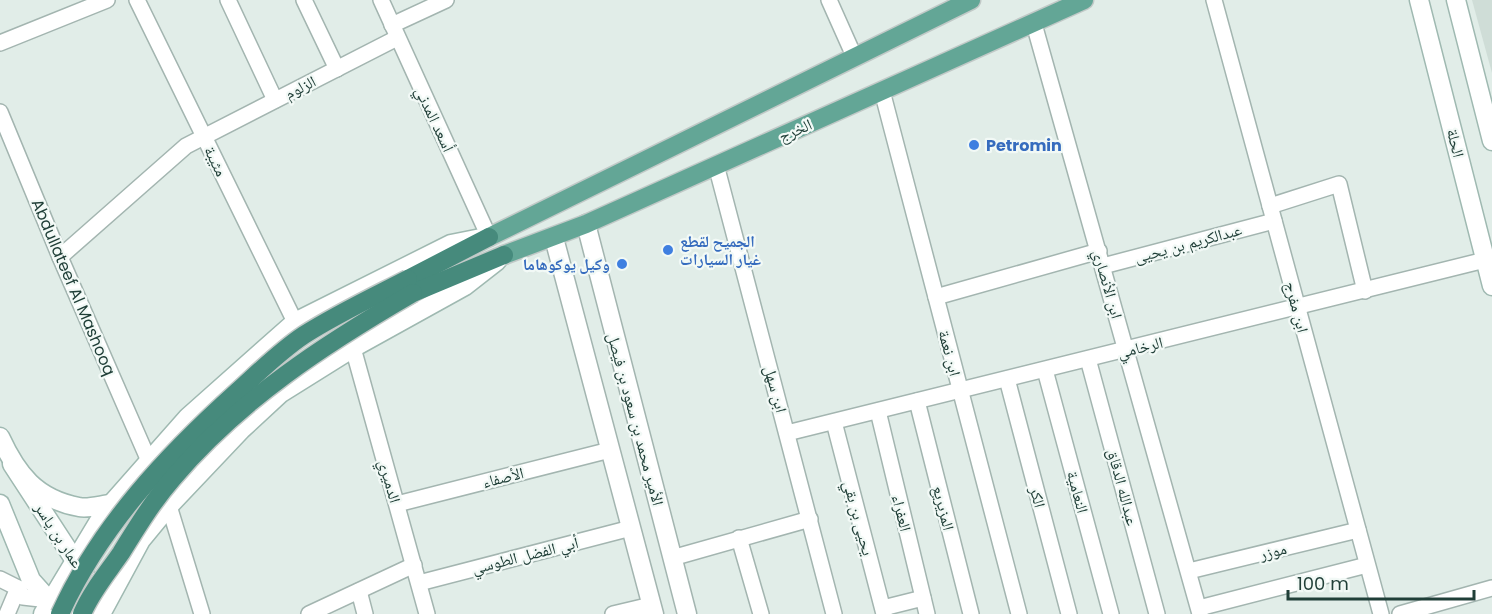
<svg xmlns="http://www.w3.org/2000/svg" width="1492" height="614" font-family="Poppins,'Noto Naskh Arabic',sans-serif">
  <rect width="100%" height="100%" fill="#e1ede8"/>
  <polygon fill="#cfddd7" points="1472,0 1492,0 1492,73"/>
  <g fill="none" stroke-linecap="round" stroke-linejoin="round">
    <defs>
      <g id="minor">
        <polyline points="137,0 295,322"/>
        <polyline points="228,0 275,100"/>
        <polyline points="304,0 337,69"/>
        <polyline points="381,0 489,237"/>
        <polyline points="829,0 854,56"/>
        <polyline points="1214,0 1381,614"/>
        <polyline points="1034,24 1200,614"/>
        <polyline points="392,25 446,0"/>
        <polyline points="0,43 107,0"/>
        <polyline points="882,91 1019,614"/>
        <polyline points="0,112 60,257 149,461"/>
        <polyline points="716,165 834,614"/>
        <polyline points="1270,206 1339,184 1365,291"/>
        <polyline points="60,257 186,146 397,38"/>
        <polyline points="1103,266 1274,221"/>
        <polyline points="936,297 1099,251"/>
        <polyline points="353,348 427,614"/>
        <polyline points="1088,359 1157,614"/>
        <polyline points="1045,370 1111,614"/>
        <polyline points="1007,379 1069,614"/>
        <polyline points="917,401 971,614"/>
        <polyline points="878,411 927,614"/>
        <polyline points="834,422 884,614"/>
        <polyline points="787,433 1485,260 1492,260"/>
        <polyline points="397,504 610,450"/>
        <polyline points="169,506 202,614"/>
        <polyline points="739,538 761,614"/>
        <polyline points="672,558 810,519"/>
        <polyline points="1189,571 1358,530"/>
        <polyline points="0,579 18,588 23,597 49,600"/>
        <polyline points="419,583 631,528"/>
        <polyline points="359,591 365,614"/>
        <polyline points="883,608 923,598"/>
        <polyline points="1199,608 1367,565"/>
        <polyline points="7,614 18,588"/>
        <polyline points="309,614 414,565"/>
        <polyline points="613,614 651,605"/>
        <polyline points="1400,614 1492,588"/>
      </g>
      <g id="tertiary">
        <polyline points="586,224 687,614"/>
        <polyline points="554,238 654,614"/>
      </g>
      <g id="secondary">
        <polyline points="1419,0 1492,286"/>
        <polyline points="1456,0 1492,141"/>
        <path d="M0,437C17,474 36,499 79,507C88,509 101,505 111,504"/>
        <polyline points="12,464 102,602"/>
        <polyline points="0,504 31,580 57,609"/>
        <polyline points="43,614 105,511 188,417 295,322 451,244 481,238"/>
        <polyline points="101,614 141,540 169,506 241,430 281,393 353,348 465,286 497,261"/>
      </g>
      <g id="primary">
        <polyline points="489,237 971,0"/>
        <polyline points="504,255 586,224 1084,0"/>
      </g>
      <g id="trunk">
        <polyline points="408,279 489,237"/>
        <polyline points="413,293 504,255"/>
      </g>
    </defs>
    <use href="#minor" stroke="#a3b5b0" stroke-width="18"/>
    <use href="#tertiary" stroke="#a3b5b0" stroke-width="21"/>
    <use href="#secondary" stroke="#9fb9b1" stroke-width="21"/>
    <use href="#primary" stroke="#c1c9c7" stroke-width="21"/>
    <use href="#trunk" stroke="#c1c9c7" stroke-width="21"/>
    <use href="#minor" stroke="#fff" stroke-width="15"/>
    <use href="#tertiary" stroke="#fff" stroke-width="18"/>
    <use href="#secondary" stroke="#fff" stroke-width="18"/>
    <use href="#primary" stroke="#63a696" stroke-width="18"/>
    <use href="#trunk" stroke="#468a7c" stroke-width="18"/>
    <defs>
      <g id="trunk-bridge">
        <path d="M60,614C100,526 167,455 238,391C259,372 280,351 304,335C337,314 373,297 408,279"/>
        <path d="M82,614C91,592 108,572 121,553C137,527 153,501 173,478C240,399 325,344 413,293"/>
      </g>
    </defs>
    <use href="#trunk-bridge" stroke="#c1c9c7" stroke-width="21" stroke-linecap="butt"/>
    <use href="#trunk-bridge" stroke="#468a7c" stroke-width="18"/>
  </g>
  <g fill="#3f7fe0" stroke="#f2f9f6" stroke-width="2">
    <circle cx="974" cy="145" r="6"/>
    <circle cx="668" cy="250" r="6"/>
    <circle cx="622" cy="264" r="6"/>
  </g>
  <g text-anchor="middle" stroke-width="4.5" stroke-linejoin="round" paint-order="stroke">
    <g font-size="16" fill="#203f38" stroke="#f2f9f6">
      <text transform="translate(300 87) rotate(-27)" y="6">الزلوم</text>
      <text transform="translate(435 119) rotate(65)" y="6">أسعد المدني</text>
      <text transform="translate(795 130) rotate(-24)" y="6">الخرج</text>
      <text transform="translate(1456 143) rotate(76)" y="6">الحلة</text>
      <text transform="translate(216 161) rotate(64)" y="6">مثيبة</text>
      <text transform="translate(1188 243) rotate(-15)" y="6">عبدالكريم بن يحيى</text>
      <text transform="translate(1108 284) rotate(74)" y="6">ابن الأنصاري</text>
      <text transform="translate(74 287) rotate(67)" y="6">Abdullateef Al Mashooq</text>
      <text transform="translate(1297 307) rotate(75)" y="6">ابن مفرج</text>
      <text transform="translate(1140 347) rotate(-14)" y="6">الرخامي</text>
      <text transform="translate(950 353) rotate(75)" y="6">ابن نعمة</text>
      <text transform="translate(776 389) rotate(75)" y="6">ابن سهل</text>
      <text transform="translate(636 419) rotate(75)" y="6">الأمير محمد بن سعود بن فيصل</text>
      <text transform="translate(503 477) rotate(-14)" y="6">الأصفاء</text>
      <text transform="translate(390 481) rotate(74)" y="6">الدميري</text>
      <text transform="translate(1123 487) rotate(75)" y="6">عبدالله الدقاق</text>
      <text transform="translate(1078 492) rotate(75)" y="6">النعامية</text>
      <text transform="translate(1038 497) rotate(75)" y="6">الكر</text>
      <text transform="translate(944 508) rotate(76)" y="6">المزيريع</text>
      <text transform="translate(902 513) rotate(76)" y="6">العفراء</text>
      <text transform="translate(859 518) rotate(75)" y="6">يحيى بن بقي</text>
      <text transform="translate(59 535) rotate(57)" y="6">عمار بن ياسر</text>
      <text transform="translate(1273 551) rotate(-14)" y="6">موزر</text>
      <text transform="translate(525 555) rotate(-14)" y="6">أبي الفضل الطوسي</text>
    </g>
    <g font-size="16" font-weight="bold" fill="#366cbe" stroke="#f2f9f6" text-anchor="start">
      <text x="986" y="151">Petromin</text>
      <text x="680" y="247">الجميح لقطع<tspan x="680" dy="18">غيار السيارات</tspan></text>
      <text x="610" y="270" text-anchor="end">وكيل يوكوهاما</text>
    </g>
  </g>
  <path d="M1288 590v9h186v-9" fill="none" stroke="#203f38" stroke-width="3"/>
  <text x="1297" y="590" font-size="18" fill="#203f38" stroke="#f2f9f6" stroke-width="4.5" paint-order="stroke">100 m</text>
</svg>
